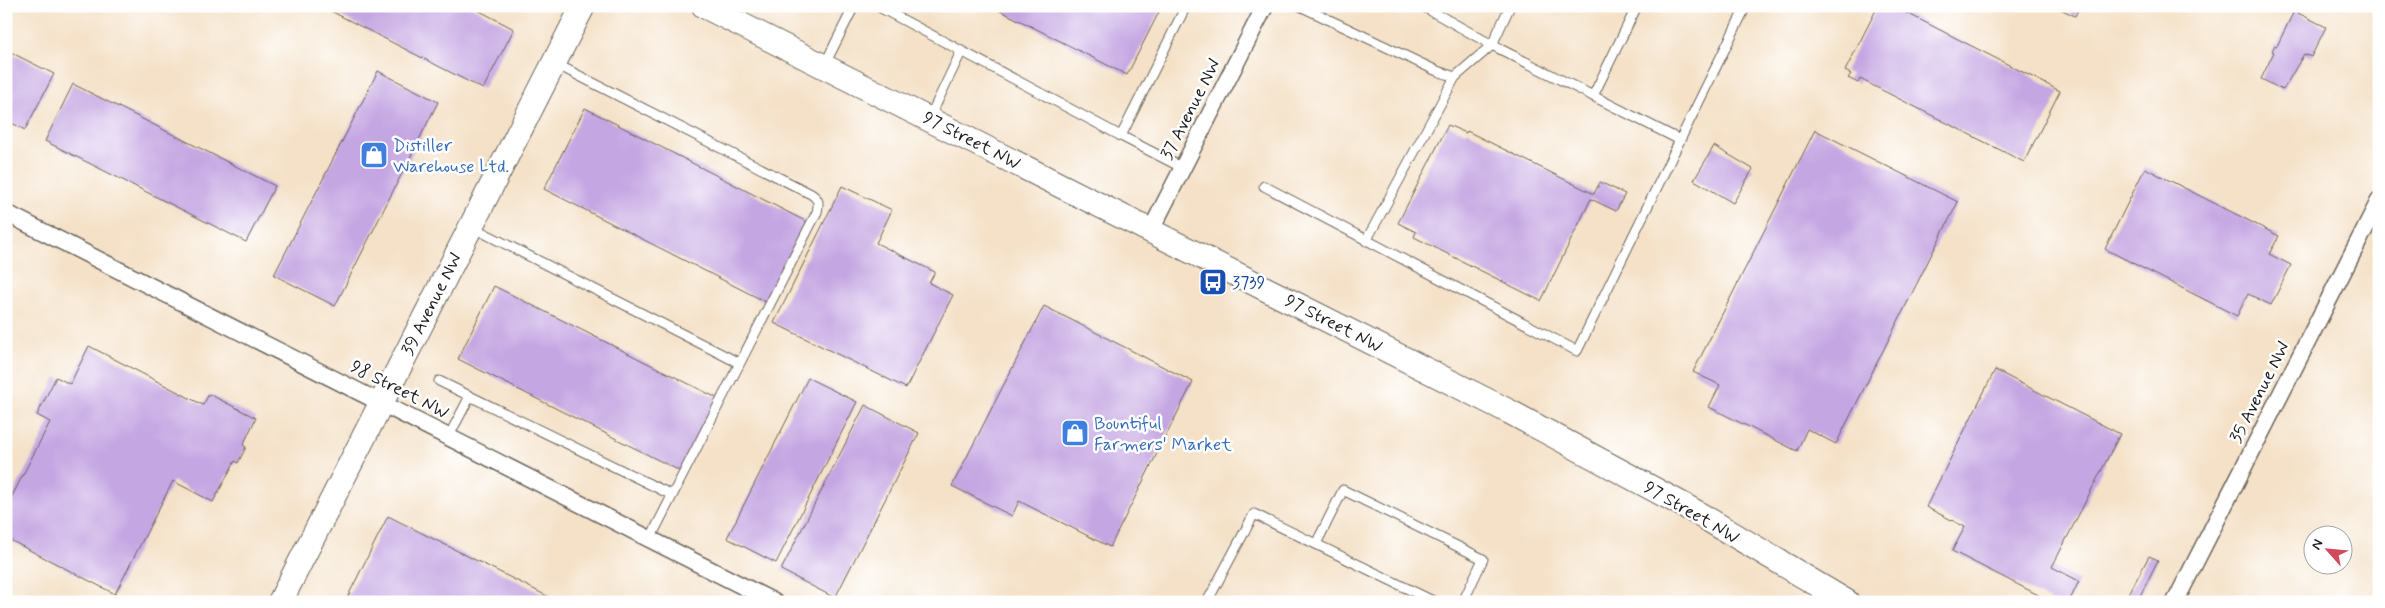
<svg xmlns="http://www.w3.org/2000/svg" width="2385" height="608" font-family="Mynerve,sans-serif">
  <rect width="100%" height="100%" fill="#fff"/>
  <filter id="ink" filterUnits="userSpaceOnUse"><feTurbulence type="fractalNoise" baseFrequency=".02" numOctaves="2"/><feDisplacementMap in="SourceGraphic" scale="10" xChannelSelector="R" yChannelSelector="G"/><feConvolveMatrix kernelMatrix="1 2 1 2 8 2 1 2 1" color-interpolation-filters="sRGB"/></filter>
  <filter id="wash" filterUnits="userSpaceOnUse"><feTurbulence type="fractalNoise" baseFrequency=".0096" numOctaves="4" result="noise"/><feDisplacementMap in="SourceGraphic" scale="20" xChannelSelector="R" yChannelSelector="G"/><feGaussianBlur stdDeviation="1.12" result="paint"/><feColorMatrix in="noise" values="0 0 0 0 0 0 0 0 0 0 0 0 0 0 0 0 0 1.4 0 .05"/><feComposite in="paint" operator="in"/></filter>
  <g filter="url(#wash)">
    <rect width="100%" height="100%" fill="#f4e1c7"/>
    <g id="blocks">
      <g fill="#c4a6e2">
        <polygon points="321,6 470,6 514,29 483,89"/>
        <polygon points="991,6 1162,6 1127,75"/>
        <polygon points="1878,6 1893,6 2060,91 2024,162 1860,79 1858,83 1848,78 1851,74 1845,71"/>
        <polygon points="2054,6 2080,6 2075,16"/>
        <polygon points="2294,11 2326,27 2311,57 2304,54 2283,90 2261,79 2274,52 2272,51 2275,45 2277,46"/>
        <polygon points="6,50 54,74 25,130 6,120"/>
        <polygon points="378,71 438,102 335,306 274,275"/>
        <polygon points="73,84 275,186 246,242 45,141"/>
        <polygon points="585,108 807,222 766,302 544,189"/>
        <polygon points="1448,125 1466,133 1467,131 1594,194 1600,182 1625,194 1616,211 1591,199 1541,301 1414,237 1416,232 1398,223"/>
        <polygon points="1815,130 1958,202 1836,444 1807,429 1797,451 1709,407 1720,385 1693,372"/>
        <polygon points="1714,146 1753,169 1733,203 1694,180"/>
        <polygon points="2145,168 2279,236 2269,254 2291,265 2271,305 2248,294 2237,316 2105,249"/>
        <polygon points="842,186 892,210 876,243 935,272 929,283 953,295 906,388 774,323"/>
        <polygon points="494,286 717,398 680,471 458,359"/>
        <polygon points="1044,306 1193,382 1110,547 1019,501 1012,516 952,486"/>
        <polygon points="89,346 203,405 209,394 256,418 243,445 246,447 238,463 235,461 213,502 173,481 115,594 6,538 6,508 50,422 37,415 56,377 70,384"/>
        <polygon points="1995,370 2120,434 2052,567 2079,581 2069,602 2052,602 1952,551 1965,527 1926,507"/>
        <polygon points="808,378 857,402 776,563 727,538"/>
        <polygon points="865,405 919,433 835,598 781,570"/>
        <polygon points="388,516 559,602 345,602"/>
        <polygon points="2149,556 2158,560 2137,602 2127,602 2125,601"/>
      </g>
    </g>
  </g>
  <g filter="url(#ink)">
    <use href="#blocks" fill-opacity="0" stroke="#686158" stroke-width="1"/>
    <g fill="none" stroke-linecap="round" stroke-linejoin="round">
      <defs>
        <g id="lane">
          <polyline points="877,6 1121,136 1186,6"/>
          <polyline points="1250,6 1262,12"/>
          <polyline points="1300,6 1437,71 1455,77"/>
          <polyline points="1426,8 1492,45 1510,6"/>
          <path d="M554,63L811,194C819,199 819,203 817,212L650,539"/>
          <polyline points="824,66 854,6"/>
          <polyline points="1593,96 1637,6"/>
          <polyline points="929,119 961,52"/>
          <polyline points="1121,136 1183,168"/>
          <polyline points="1680,140 1746,6"/>
          <polyline points="1264,186 1577,351 1680,140 1492,45 1455,77 1366,241"/>
          <polyline points="472,227 739,363"/>
          <polyline points="439,381 672,495"/>
          <polyline points="449,436 470,396"/>
          <polyline points="1316,544 1343,490 1483,559 1463,602"/>
          <polyline points="1207,602 1254,514 1435,602"/>
        </g>
        <g id="street">
          <polyline points="6,213 774,602"/>
          <polyline points="1151,230 1265,6"/>
          <polyline points="2175,602 2379,201"/>
        </g>
        <g id="secondary">
          <polyline points="704,6 1510,412 1687,507 1847,602"/>
          <polyline points="280,602 583,6"/>
        </g>
      </defs>
      <use href="#lane" stroke="#686158" stroke-width="11"/>
      <use href="#street" stroke="#686158" stroke-width="19"/>
      <use href="#secondary" stroke="#686158" stroke-width="26"/>
      <use href="#lane" stroke="#fff" stroke-width="9"/>
      <use href="#street" stroke="#fff" stroke-width="16"/>
      <use href="#secondary" stroke="#fff" stroke-width="24"/>
    </g>
  </g>
  <defs>
    <symbol id="shop-square" viewBox="-11 -11 22 22"><rect x="-9" y="-9" width="18" height="18" rx="4" fill="#3f7fe0" stroke="#fff"/><path d="M-5-2.5h2.3a2.7 3.5 0 0 1 5.4 0H5L5.5 6h-11ZM-1.5-2.5h3a1.5 2.3 0 0 0-3 0Z" fill="#fff"/></symbol>
    <symbol id="bus-square" viewBox="-11 -11 22 22"><rect x="-9" y="-9" width="18" height="18" rx="4" fill="#1a4fb4" stroke="#fff"/><path d="M-5-6H5V4H4V6H2V4H-2V6H-4V4H-5ZM-3.5-4V0h7V-4ZM-3.5 1.2v1.5H-2V1.2ZM2 1.2v1.5H3.5V1.2Z" fill="#fff"/></symbol>
  </defs>
  <g fill-rule="evenodd">
    <use href="#shop-square" x="358" y="139" width="32" height="32"/>
    <use href="#bus-square" x="1197" y="266" width="32" height="32"/>
    <use href="#shop-square" x="1059" y="417" width="32" height="32"/>
  </g>
  <g text-anchor="middle" stroke-width="5" stroke-linejoin="round" paint-order="stroke">
    <g font-size="18" fill="#1c1c1c" stroke="#fff">
      <text transform="translate(1190 109) rotate(-63)" y="6">37 Avenue NW</text>
      <text transform="translate(972 140) rotate(27)" y="6">97 Street NW</text>
      <text transform="translate(431 304) rotate(-63)" y="6">39 Avenue NW</text>
      <text transform="translate(1334 323) rotate(27)" y="6">97 Street NW</text>
      <text transform="translate(400 389) rotate(27)" y="6">98 Street NW</text>
      <text transform="translate(2259 392) rotate(-63)" y="6">35 Avenue NW</text>
      <text transform="translate(1692 512) rotate(30)" y="6">97 Street NW</text>
    </g>
    <g font-size="18" fill="#366cbe" stroke="#fff" text-anchor="start">
      <text x="393" y="151">Distiller<tspan x="393" dy="21">Warehouse Ltd.</tspan></text>
      <text x="1094" y="429">Bountiful<tspan x="1094" dy="21">Farmers' Market</tspan></text>
    </g>
    <g font-size="18" fill="#164399" stroke="#fff" text-anchor="start">
      <text x="1232" y="288">3739</text>
    </g>
  </g>
  <rect width="2385" height="608" fill="none" stroke="#fff" stroke-width="25"/>
  <g transform="translate(2328 550) rotate(297)"><circle r="24" fill="#ffffff" stroke="#a4a4a4"/>
  <path d="M0-4L9 19L0 12L-9 19Z" fill="#d1495b"/>
  <text y="-8" font-size="14" font-weight="bold" text-anchor="middle" fill="#1c1c1c">N</text>
  </g>
</svg>
